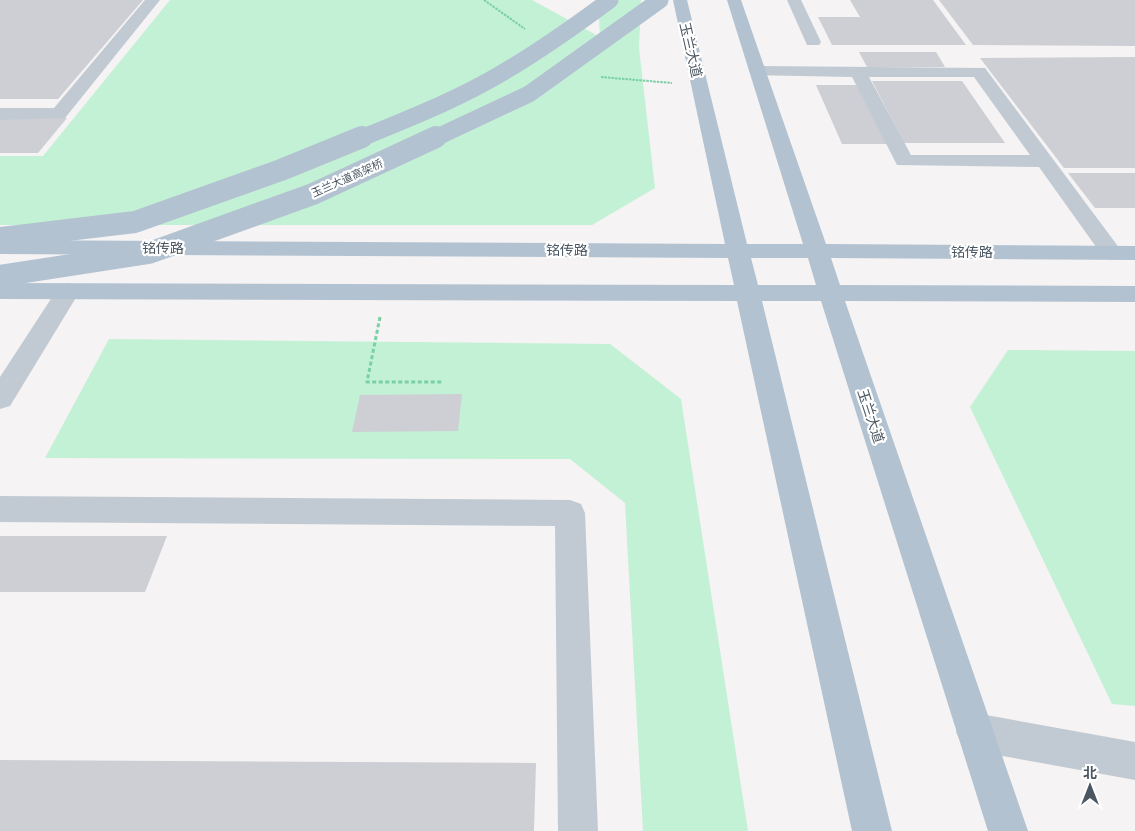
<svg xmlns="http://www.w3.org/2000/svg" width="1135" height="831" font-family="Barlow,'Noto Sans SC',sans-serif">
  <rect width="100%" height="100%" fill="#f5f3f3"/>
  <g fill="#c3f1d5">
    <polygon points="170,0 532,0 600,37 598,0 641,0 639,48 655,188 592,225 0,225 0,156 43,156"/>
    <polygon points="109,339 610,344 681,399 748,831 643,831 625,503 570,459 45,458"/>
    <polygon points="1008,350 1135,351 1135,706 1112,704 970,407"/>
  </g>
  <g fill="#cdcfd5">
    <polygon points="0,0 143,0 58,99 0,99"/>
    <polygon points="850,0 933,0 966,45 832,45 818,17 860,17"/>
    <polygon points="939,0 1135,0 1135,46 973,45"/>
    <polygon points="859,52 936,52 945,67 867,67"/>
    <polygon points="1135,57 1135,168 1064,168 980,58"/>
    <polygon points="872,81 962,81 1005,143 904,143"/>
    <polygon points="816,85 858,85 888,144 842,144"/>
    <polygon points="0,118 67,118 38,153 0,153"/>
    <polygon points="1068,173 1135,173 1135,208 1095,208"/>
    <polygon points="462,394 458,431 352,432 360,395"/>
    <polygon points="0,536 167,536 145,592 0,592"/>
    <polygon points="0,760 536,763 534,831 0,831"/>
  </g>
  <g fill="none" stroke-linecap="round" stroke-linejoin="round">
    <g stroke="#7ad0a6" stroke-width="2" stroke-dasharray="2.5 1" stroke-linecap="butt">
      <polyline points="484,0 525,29"/>
      <polyline points="601,77 672,83"/>
    </g>
    <polyline stroke="#7ad0a6" stroke-width="3" stroke-dasharray="4 2.5" stroke-linecap="butt" points="380,317 367,382 443,382"/>
    <g fill="#c1cad2" fill-rule="evenodd">
      <polygon points="145,0 160,0 65,118 0,120 0,108 54,108"/>
      <polygon points="787,0 801,0 821,42 819,45 807,45"/>
      <path d="M758,66L985,68L1123,253L1120,258L1112,260L1104,258L1039,167L897,165L852,77L752,75L749,71L752,67ZM869,77H974L1030,155H911Z"/>
      <polygon points="68,283 76,285 80,291 10,406 0,409 0,377 60,285"/>
      <polygon points="0,496 570,500 581,504 585,513 598,831 558,831 555,526 0,522"/>
      <polygon points="975,713 1135,742 1135,780 975,751 962,745 956,732 962,719"/>
    </g>
    <path fill="#b3c2d1" fill-rule="evenodd" d="M673,0H687L747,244H803L727,0H741L826,244L1135,246V260L831,258L840,285L1135,286V302L845,301L1028,831H988L821,301H762L892,831H852L737,301L0,299V283L734,285L728,258L0,254V240L725,244ZM751,258H808L816,285H758Z"/>
    <g stroke="#b3c2d1" stroke-width="17">
      <path d="M359,139C407,119 457,100 502,73C540,51 575,26 610,0"/>
      <polyline points="433,139 529,94 660,0"/>
    </g>
    <g stroke="#b3c2d1" stroke-width="22">
      <polyline points="0,238 135,222 281,170 362,137"/>
      <polyline points="0,276 149,253 313,194 436,137"/>
    </g>
  </g>
  <g text-anchor="middle" stroke-width="4.5" stroke-linejoin="round" paint-order="stroke">
    <g font-size="11" fill="#4a5661" stroke="#fff">
      <text transform="translate(347 178) rotate(-24)" y="4">玉兰大道高架桥</text>
    </g>
    <g font-size="14" fill="#4a5661" stroke="#fff">
      <text transform="translate(691 50) rotate(77)" y="5">玉兰大道</text>
      <text x="163" y="253">铭传路</text>
      <text x="567" y="255">铭传路</text>
      <text x="972" y="257">铭传路</text>
      <text transform="translate(871 416) rotate(72)" y="5">玉兰大道</text>
    </g>
  </g>
  <g transform="translate(1090 786)" stroke="#ffffff" stroke-width="4" paint-order="stroke">
  <path d="M0-4L9 19L0 12L-9 19Z" fill="#4a5661"/>
  <text y="-8" font-size="14" font-weight="bold" text-anchor="middle" fill="#4a5661">北</text>
  </g>
</svg>
